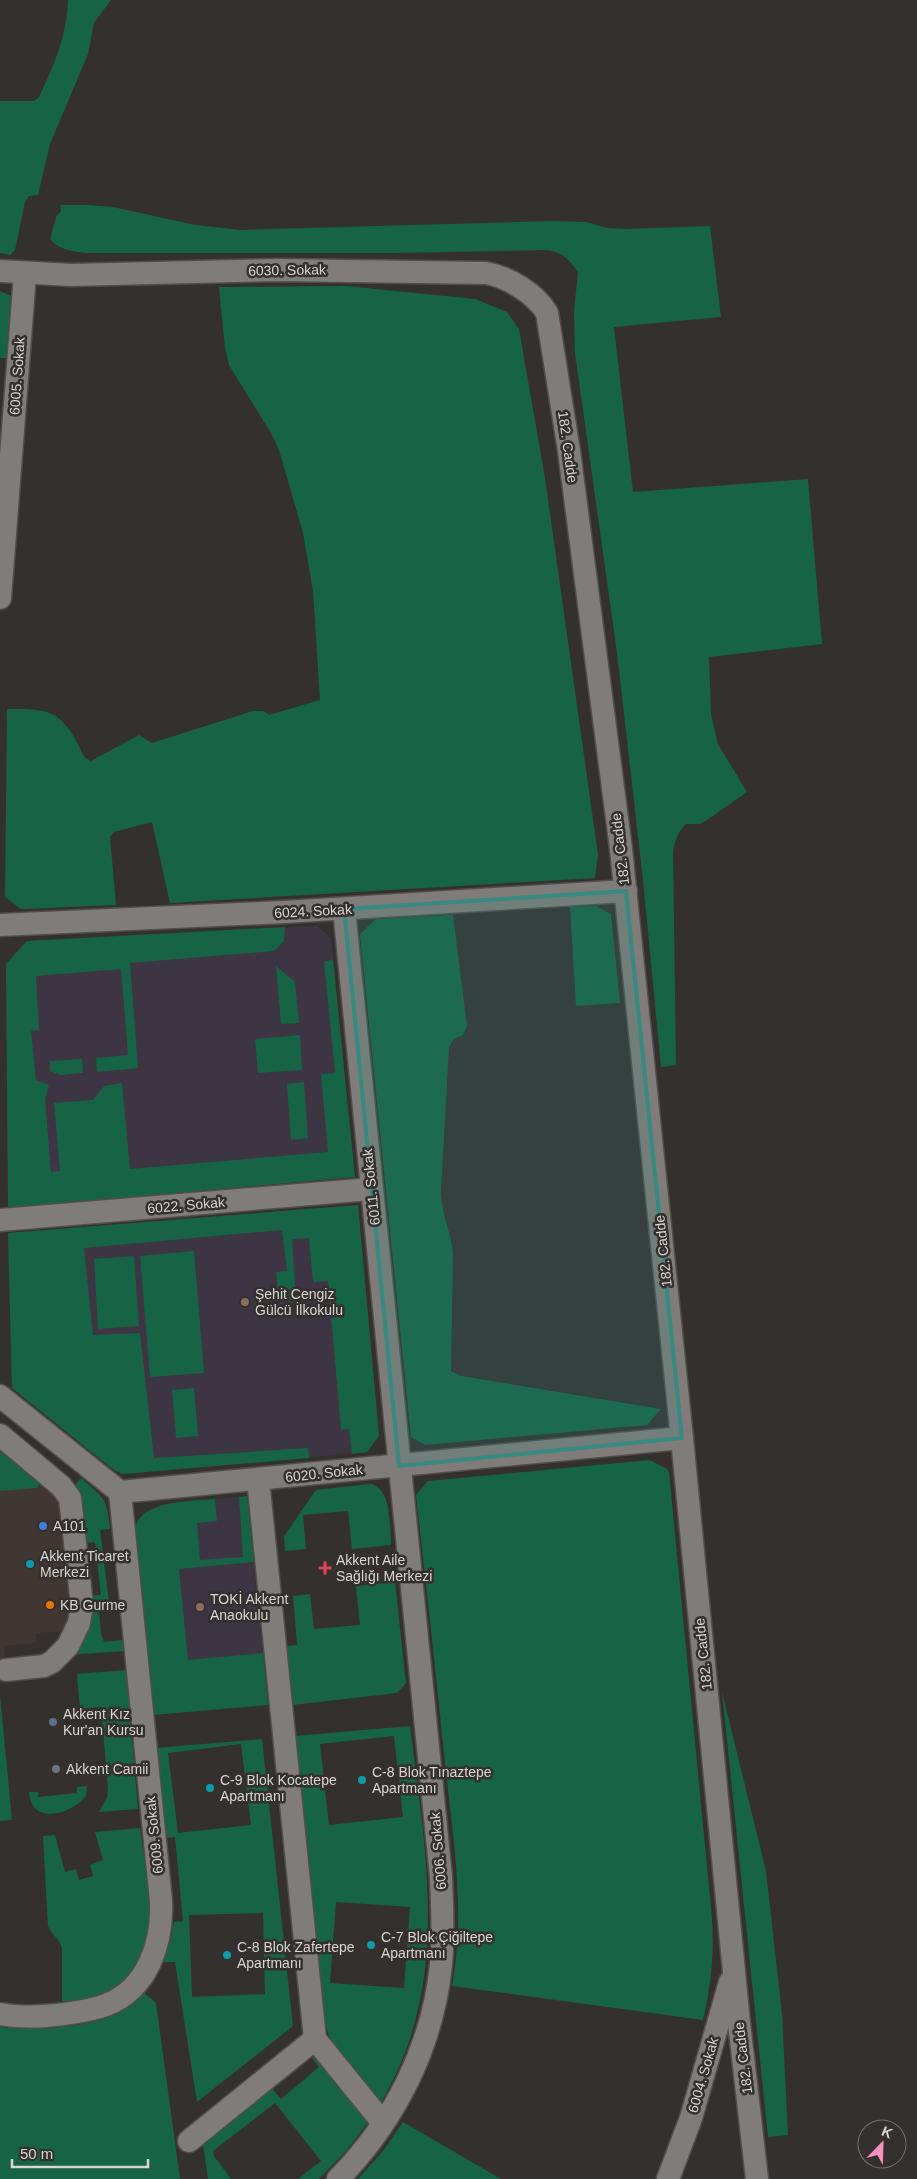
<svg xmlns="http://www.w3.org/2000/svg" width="917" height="2179" font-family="Arial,sans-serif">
  <rect width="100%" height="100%" fill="#34302e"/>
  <polygon fill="#413732" points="0,1450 61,1501 77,1630 36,1633 36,1643 4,1646 5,1660 0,1660"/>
  <g fill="#3d3444">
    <polygon points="317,926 331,938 355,1177 8,1208 6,964 23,944 27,941"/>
    <polygon points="358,1205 379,1436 367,1452 123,1474 114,1470 12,1388 8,1233"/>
    <polygon points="247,1496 268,1705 153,1715 135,1526 139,1518 161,1505"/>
  </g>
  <g fill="#166445" fill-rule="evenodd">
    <path d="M68,0H111L94,23L88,54L50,144L38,195L29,196L25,202L15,250L10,255L0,253V101H34L39,97C54,66 67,35 68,0Z"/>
    <path d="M60,205H89L113,207L195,225L241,230L552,221L586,222L607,228L626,229L710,226L721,317L614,327L633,492L808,479L822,644L709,657L711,715L718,744L747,792L707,820L700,824H686C678,832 675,840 673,852L676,1065L661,1067L643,880L617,653L575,353L574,311L578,272C569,260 564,253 548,250L398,253H85C72,251 59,250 50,239L56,217L61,211Z"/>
    <path d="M346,286L475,299L507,312L519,329L545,478L598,855L595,878L170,903L152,822L114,832L110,837L116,905L25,909H21L5,897L7,709C44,709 59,708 78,744C82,752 83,758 91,761L139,735L152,743L253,711H264L269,715L320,700L313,591L303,533L279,450L271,433L229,365L225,348L219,287Z"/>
    <polygon points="0,291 11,296 6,358 0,358"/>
    <polygon points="596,906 611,914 620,1003 576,1006 570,907"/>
    <path d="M453,915L467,1026L463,1035L454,1039L449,1047L441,1191C441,1214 451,1231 453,1253L451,1371L461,1376L661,1409L647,1425L425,1445L411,1437L360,934L376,919Z"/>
    <polygon points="285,927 284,941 274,951 130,963 138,1068 97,1072 96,1058 128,1055 121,969 36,976 39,1030 31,1031 36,1080 49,1085 45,1099 51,1172 60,1171 54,1103 93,1100 104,1086 122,1083 130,1169 328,1152 321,1074 335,1073 324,961 333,960 355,1177 8,1208 6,964 27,941"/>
    <polygon points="276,966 295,982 299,1023 281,1024"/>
    <polygon points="300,1035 302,1070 258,1073 255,1039"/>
    <polygon points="82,1059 83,1073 60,1075 50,1071 50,1061"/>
    <polygon points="304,1082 308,1138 291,1140 287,1084"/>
    <polygon points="358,1205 379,1436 367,1452 352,1454 349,1429 341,1430 328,1281 313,1282 309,1238 292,1239 296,1300 279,1300 276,1272 287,1271 282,1230 84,1248 93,1335 140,1333 154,1458 308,1448 309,1458 123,1474 114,1470 12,1388 8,1233"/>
    <polygon points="194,1251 204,1373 150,1377 140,1256"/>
    <polygon points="134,1256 139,1326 98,1329 94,1259"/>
    <polygon points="194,1388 198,1436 176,1438 172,1390"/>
    <polygon points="0,1450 40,1484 37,1488 0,1491"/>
    <path d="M650,1460L667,1469L669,1472L711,1908C715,1946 712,1983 703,2020L452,1986C466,1913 453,1837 445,1763C436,1674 426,1584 416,1495L428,1481Z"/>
    <path d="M81,1478C104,1498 107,1498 110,1529L100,1530L110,1610L99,1612L101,1634L104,1642L123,1640L124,1651L68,1655L89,1596L101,1595L95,1542L84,1543L74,1486Z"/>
    <path d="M370,1484C392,1487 390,1529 391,1545L352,1549L348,1511L303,1515L306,1549L285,1551L284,1536L316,1490Z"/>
    <path d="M247,1496L254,1562L179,1569L188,1660L263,1653L268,1705L153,1715L135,1531C137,1500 192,1501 215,1499L217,1521L197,1523L200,1560L243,1557L239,1497Z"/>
    <polygon points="395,1582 406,1683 397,1693 292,1705 286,1646 297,1645 293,1596 310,1594 314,1629 360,1625 356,1586"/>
    <polygon points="126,1670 138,1809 99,1812 107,1797 108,1788 101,1707 80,1709 77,1674"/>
    <polygon points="722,1692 766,1871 782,2014 788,2135 768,2137"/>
    <polygon points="0,1695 12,1820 0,1821"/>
    <path d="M410,1726C426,1857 452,1983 380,2104L332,2043L325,2024L295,1736ZM394,1736L403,1817L329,1825L320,1744ZM336,1902L410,1907L404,1988L330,1983Z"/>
    <path d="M262,1739L293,2026L197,2102L175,1962H163L170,1943L174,1922L183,1921L175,1837L166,1838L156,1748ZM241,1744L251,1825L178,1833L168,1753ZM263,1913L265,1994L192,1997L189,1915Z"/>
    <path d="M87,1786L86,1796C70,1815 32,1826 29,1792H38V1797L77,1793V1787Z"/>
    <path d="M140,1828C146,1875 161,1928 132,1970C126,1978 119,1986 110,1991C95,1999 78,2000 62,2002V1948C60,1939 51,1934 48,1926L43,1836L55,1835L65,1872L76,1869L79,1880L93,1876L90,1865L103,1860L95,1832Z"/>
    <path d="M144,1993L156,2003L180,2179H0V2027C32,2031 79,2028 109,2017C122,2012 134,2002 144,1993Z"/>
    <polygon points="314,2056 369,2121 347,2150 319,2179 298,2179 321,2161 275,2103 213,2151 214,2156 231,2179 208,2179 203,2144 272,2088 281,2099 319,2067 312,2058"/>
    <polygon points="403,2122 501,2179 358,2179 383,2151"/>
  </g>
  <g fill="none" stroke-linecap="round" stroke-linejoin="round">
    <defs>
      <g id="minor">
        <path d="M0,271L71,275L278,270L486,273C508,277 536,294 547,313L569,451L621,849L682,1438L739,2023L757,2179"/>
        <polyline points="0,598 25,274"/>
        <polyline points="0,925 284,912 626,891"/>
        <polyline points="0,1220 371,1189"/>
        <polyline points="0,1396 120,1492 682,1438"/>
        <polyline points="0,1435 61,1486 70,1498 82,1605 79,1623 68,1646 52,1662 44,1666 6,1670"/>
        <polyline points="258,1479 315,2039 383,2123"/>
        <path d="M0,2014C22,2018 42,2017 65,2014C78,2012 93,2010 106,2005C148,1989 163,1942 161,1901L120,1492"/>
        <polyline points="189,2141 315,2039"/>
        <path d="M338,2179C395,2121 433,2046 441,1964C444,1935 442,1906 441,1877L344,909"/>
        <polyline points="668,2179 691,2118 730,1982"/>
      </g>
    </defs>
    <use href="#minor" stroke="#504d4b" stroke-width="25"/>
    <use href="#minor" stroke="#807c79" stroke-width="22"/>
  </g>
  <path fill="#378982" fill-opacity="0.2" stroke="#378982" stroke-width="4" stroke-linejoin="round" d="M626,891L682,1438L399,1466L344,909Z"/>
  <g fill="#8d6e63" stroke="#34302e" stroke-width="2">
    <circle cx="245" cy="1302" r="5"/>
    <circle cx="200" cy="1607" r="5"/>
  </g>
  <circle fill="#3f7fe0" stroke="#34302e" stroke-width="2" cx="43" cy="1526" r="5"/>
  <g fill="#0f9aa8" stroke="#34302e" stroke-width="2">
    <circle cx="30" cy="1564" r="5"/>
    <circle cx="362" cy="1780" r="5"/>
    <circle cx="210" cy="1788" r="5"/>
    <circle cx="371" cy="1945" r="5"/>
    <circle cx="227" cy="1955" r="5"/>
  </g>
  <path fill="#e0444e" stroke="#34302e" stroke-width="2" d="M322.5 1560.5h5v5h5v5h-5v5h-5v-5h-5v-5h5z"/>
  <circle fill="#e8710a" stroke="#34302e" stroke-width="2" cx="50" cy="1605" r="5"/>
  <circle fill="#5c6f8a" stroke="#34302e" stroke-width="2" cx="53" cy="1722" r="5"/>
  <circle fill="#6b7280" stroke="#34302e" stroke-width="2" cx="56" cy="1769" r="5"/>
  <g text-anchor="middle" stroke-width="5" stroke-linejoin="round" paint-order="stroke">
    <g font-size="14" fill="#d8d6d4" stroke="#34302e">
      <text transform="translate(287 270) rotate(-1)" y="5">6030. Sokak</text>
      <text transform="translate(17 376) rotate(-86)" y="5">6005. Sokak</text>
      <text transform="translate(568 447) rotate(82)" y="5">182. Cadde</text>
      <text transform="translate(620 849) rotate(-97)" y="5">182. Cadde</text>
      <text transform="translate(313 911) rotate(-3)" y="5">6024. Sokak</text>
      <text transform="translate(371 1187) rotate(-96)" y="5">6011. Sokak</text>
      <text transform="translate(186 1205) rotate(-5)" y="5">6022. Sokak</text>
      <text transform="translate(663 1251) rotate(-96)" y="5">182. Cadde</text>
      <text transform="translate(324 1473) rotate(-6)" y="5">6020. Sokak</text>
      <text transform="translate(703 1654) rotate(-96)" y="5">182. Cadde</text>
      <text transform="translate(154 1835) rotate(-96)" y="5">6009. Sokak</text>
      <text transform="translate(438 1851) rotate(-95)" y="5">6006. Sokak</text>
      <text transform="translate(743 2058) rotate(-97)" y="5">182. Cadde</text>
      <text transform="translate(703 2075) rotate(-74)" y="5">6004. Sokak</text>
    </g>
    <g font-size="14" fill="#d8d6d4" stroke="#34302e" text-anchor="start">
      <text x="255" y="1299">Şehit Cengiz<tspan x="255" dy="16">Gülcü İlkokulu</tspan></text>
      <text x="53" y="1531">A101</text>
      <text x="40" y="1561">Akkent Ticaret<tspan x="40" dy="16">Merkezi</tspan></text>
      <text x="336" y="1565">Akkent Aile<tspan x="336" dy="16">Sağlığı Merkezi</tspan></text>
      <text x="210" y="1604">TOKİ Akkent<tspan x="210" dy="16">Anaokulu</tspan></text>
      <text x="60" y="1610">KB Gurme</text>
      <text x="63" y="1719">Akkent Kız<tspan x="63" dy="16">Kur'an Kursu</tspan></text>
      <text x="66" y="1774">Akkent Camii</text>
      <text x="372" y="1777">C-8 Blok Tınaztepe<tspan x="372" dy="16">Apartmanı</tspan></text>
      <text x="220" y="1785">C-9 Blok Kocatepe<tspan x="220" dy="16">Apartmanı</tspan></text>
      <text x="381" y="1942">C-7 Blok Çiğiltepe<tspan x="381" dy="16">Apartmanı</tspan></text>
      <text x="237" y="1952">C-8 Blok Zafertepe<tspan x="237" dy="16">Apartmanı</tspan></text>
    </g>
  </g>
  <g transform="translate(882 2144) rotate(23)"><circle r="24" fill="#34302e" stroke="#767270"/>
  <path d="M0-4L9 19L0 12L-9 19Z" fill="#fb8fc4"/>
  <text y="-8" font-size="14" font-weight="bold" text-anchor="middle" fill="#d8d6d4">K</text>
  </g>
  <path d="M12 2159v8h136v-8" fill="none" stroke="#d8d6d4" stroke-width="2.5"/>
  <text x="20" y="2159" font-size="15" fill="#d8d6d4" stroke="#34302e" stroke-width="4" paint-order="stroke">50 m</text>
</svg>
